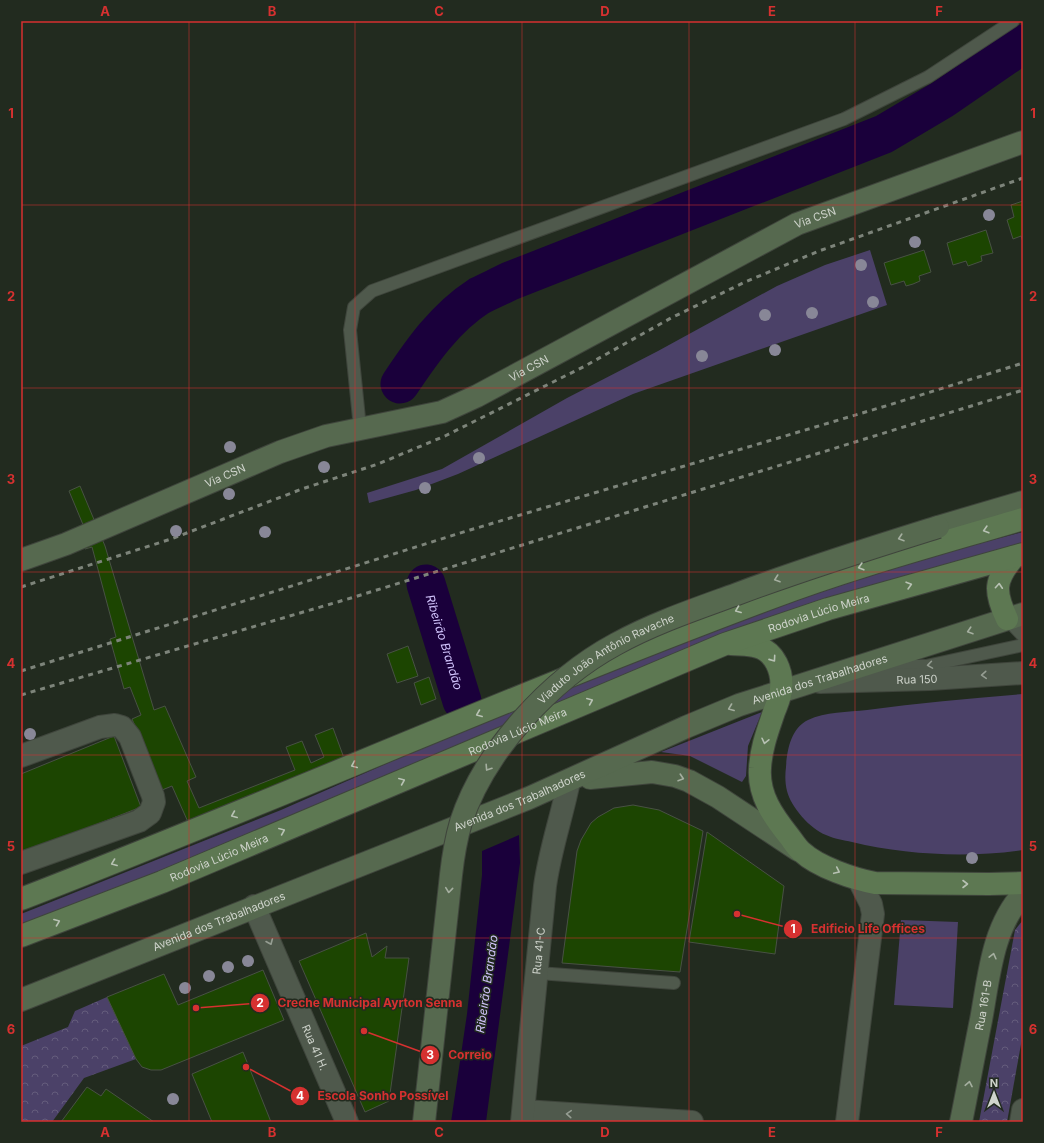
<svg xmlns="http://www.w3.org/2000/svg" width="1044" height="1143" font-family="Inter,sans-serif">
  <defs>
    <pattern id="forest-crowns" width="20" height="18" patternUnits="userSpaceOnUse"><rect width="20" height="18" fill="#4b4168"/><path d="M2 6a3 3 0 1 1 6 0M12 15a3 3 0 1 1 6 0" fill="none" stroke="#645c7c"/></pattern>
  </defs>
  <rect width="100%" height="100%" fill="#222b1f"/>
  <g fill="#4b4168">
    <polygon points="870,250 887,305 633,394 458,474 416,490 369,503 367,493 442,469 567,398 658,351 777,286 825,265"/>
    <polygon points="1023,532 1023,546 910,576 21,929 21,914 281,810 479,723 752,612 905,563"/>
    <path d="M1023,694V850C968,858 906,855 852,842C844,840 834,839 826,835C810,829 791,807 787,791C785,783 785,775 786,767C787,750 791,728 808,720C825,712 848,712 867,710C919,703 971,698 1023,694Z"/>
    <polygon points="762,712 748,746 746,776 742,782 690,756 661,752"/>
    <polygon points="901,920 958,922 953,1008 894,1005"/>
  </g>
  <g fill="url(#forest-crowns)">
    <polygon points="1023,920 1023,1033 1007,1122 979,1122 1015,930"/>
    <polygon points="107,997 136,1059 84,1078 52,1122 21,1122 21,1046 68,1027 75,1011"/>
  </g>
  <polygon fill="#1a003b" points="519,835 520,863 486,1122 451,1122 467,1014 482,875 482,851"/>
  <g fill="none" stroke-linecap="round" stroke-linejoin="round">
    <g stroke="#1a003b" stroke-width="39">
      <path d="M400,384C422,351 445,318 479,296C489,291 500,286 510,281L884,134L943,99L1023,44"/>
      <path id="s1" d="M426,584L462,701"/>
    </g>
  </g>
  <g fill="#1c4501" stroke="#485144">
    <polygon points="1023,201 1023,242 1021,236 1013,239 1007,220 1014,217 1011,205"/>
    <polygon points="986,230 993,253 981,256 982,261 968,266 966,261 953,265 947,243"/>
    <polygon points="924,250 931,272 919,276 920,281 913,284 906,286 904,281 891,285 884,263"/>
    <polygon points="80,486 105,546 154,710 165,706 196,777 187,781 199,808 295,770 286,747 302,741 311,763 324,757 315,735 333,728 344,758 188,822 172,786 162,790 132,719 141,715 130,687 124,689 110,639 116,637 92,547 85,549 79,528 84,527 69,491"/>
    <polygon points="408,646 418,676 397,683 387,654"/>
    <polygon points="429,677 436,699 421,705 414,683"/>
    <polygon points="114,736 141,807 21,854 21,774"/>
    <polygon points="633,805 659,810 703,831 680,972 562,963 577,851 581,840 591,823 598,817 614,808"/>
    <polygon points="707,832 784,886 775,954 689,942"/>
    <polygon points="366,933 372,957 387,946 385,958 409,958 389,1101 365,1112 299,961"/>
    <polygon points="263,970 284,1020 161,1070 151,1070 142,1067 136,1059 107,997 164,974 178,1005"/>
    <polygon points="243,1052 271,1122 212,1122 192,1074"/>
    <polygon points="87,1087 101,1096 106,1089 154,1122 61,1122"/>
  </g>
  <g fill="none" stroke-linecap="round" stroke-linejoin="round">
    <defs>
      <g id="lane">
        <polyline points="360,428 350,330 354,307 372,291 844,119 928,77 1013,21"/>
        <polyline points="1007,619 1023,636"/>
        <polyline points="879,666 926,666 1023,645"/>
        <polyline points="538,973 674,983"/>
      </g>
      <g id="street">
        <path id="s2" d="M820,682L930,679L1023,673"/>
        <polyline points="21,756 100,727 115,725 122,727 130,737 153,796 154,802 150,813 139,821 21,863"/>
        <path id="s3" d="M254,906L347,1122"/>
        <polyline points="524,1111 692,1122"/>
        <path id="s4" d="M522,1122L545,886C550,850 562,816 569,781"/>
        <polyline points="847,1122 873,914 871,904 859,880"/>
        <polyline points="1021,1122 1023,1110"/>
      </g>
      <g id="secondary">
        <polyline points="938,527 1023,502"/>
        <path id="s5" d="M21,560L66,544L280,452L326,436L442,412L477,396L797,224L1023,142"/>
        <polyline points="590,778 652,772 675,776 689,781 718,797 798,850"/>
        <path id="s6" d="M21,1000L529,798L686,727L739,705L1023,614"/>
        <path id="s7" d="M961,1122C968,1088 974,1054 981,1020C989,977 992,928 1023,894"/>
      </g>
      <g id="primary">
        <path d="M1007,619C994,592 994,580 1014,557"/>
        <path d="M731,644C740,645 749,644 758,647C775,652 783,672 781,689C781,696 777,704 774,712C768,730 761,748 760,768C758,795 773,816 789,836C793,841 797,848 802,852C818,867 854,879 875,883L989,884L1023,883"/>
        <path d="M21,899C272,802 519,692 771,598C853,567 939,544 1023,519"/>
        <path id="s8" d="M21,936L162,882L725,644L828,609L1023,554"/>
      </g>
    </defs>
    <use href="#lane" stroke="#3f453c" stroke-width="14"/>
    <use href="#street" stroke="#3f453c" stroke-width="24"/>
    <use href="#secondary" stroke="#3f453c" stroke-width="24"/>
    <use href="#primary" stroke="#3f453c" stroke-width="24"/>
    <use href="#lane" stroke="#4f594c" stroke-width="12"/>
    <use href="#street" stroke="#4f594c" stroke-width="22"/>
    <use href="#secondary" stroke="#56694f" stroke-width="22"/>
    <use href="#primary" stroke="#5d7852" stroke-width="22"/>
    <g stroke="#7d847a" stroke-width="3" stroke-dasharray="5 5" stroke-linecap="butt">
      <polyline points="21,587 171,539 302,489 378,464 445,436 585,366 671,318 745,282 819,251 1023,178"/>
      <polyline points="21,671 470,530 889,405 1023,363"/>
      <polyline points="21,695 351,598 1023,390"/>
    </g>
    <defs>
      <g id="secondary-bridge">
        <path id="s9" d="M424,1122L451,875C453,857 456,839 461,822C484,751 551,679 616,644C654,623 696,609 737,594C803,569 871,548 938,527"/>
      </g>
    </defs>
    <use href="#secondary-bridge" stroke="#3f453c" stroke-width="24" stroke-linecap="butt"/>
    <use href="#secondary-bridge" stroke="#56694f" stroke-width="22"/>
  </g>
  <g fill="#888797">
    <circle cx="989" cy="215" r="6"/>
    <circle cx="915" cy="242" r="6"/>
    <circle cx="861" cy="265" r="6"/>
    <circle cx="873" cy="302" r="6"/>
    <circle cx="812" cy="313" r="6"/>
    <circle cx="765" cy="315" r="6"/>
    <circle cx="775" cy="350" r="6"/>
    <circle cx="702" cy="356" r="6"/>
    <circle cx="230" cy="447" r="6"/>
    <circle cx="479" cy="458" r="6"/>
    <circle cx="324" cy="467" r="6"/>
    <circle cx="425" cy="488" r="6"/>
    <circle cx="229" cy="494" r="6"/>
    <circle cx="176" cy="531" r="6"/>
    <circle cx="265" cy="532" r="6"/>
    <circle cx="30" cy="734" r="6"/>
    <circle cx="972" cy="858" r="6"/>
    <circle cx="248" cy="961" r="6"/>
    <circle cx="228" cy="967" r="6"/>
    <circle cx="209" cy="976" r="6"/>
    <circle cx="185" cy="988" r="6"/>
    <circle cx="173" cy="1099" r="6"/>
  </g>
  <defs><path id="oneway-chevron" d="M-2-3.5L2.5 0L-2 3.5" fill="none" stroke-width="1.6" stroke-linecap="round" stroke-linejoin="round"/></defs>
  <g stroke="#b8c2b4">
    <use href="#oneway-chevron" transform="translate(986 530) rotate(164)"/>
    <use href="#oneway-chevron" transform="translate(861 567) rotate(164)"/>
    <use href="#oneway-chevron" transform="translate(909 585) rotate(-16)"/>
    <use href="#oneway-chevron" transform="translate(999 586) rotate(-86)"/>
    <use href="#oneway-chevron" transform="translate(738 610) rotate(159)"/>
    <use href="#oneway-chevron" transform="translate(773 659) rotate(55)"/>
    <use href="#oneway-chevron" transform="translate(590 701) rotate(-23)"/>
    <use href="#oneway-chevron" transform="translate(479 714) rotate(158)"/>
    <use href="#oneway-chevron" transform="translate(765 741) rotate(103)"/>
    <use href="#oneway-chevron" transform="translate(354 765) rotate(157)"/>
    <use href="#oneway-chevron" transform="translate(402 781) rotate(-23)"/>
    <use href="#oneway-chevron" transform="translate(234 815) rotate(157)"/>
    <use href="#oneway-chevron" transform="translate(282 831) rotate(-23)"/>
    <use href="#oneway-chevron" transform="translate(114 863) rotate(159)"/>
    <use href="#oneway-chevron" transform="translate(837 871) rotate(25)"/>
    <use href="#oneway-chevron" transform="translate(965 884)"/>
    <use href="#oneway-chevron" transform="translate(57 922) rotate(-21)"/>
  </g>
  <g stroke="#a5afa0">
    <use href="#oneway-chevron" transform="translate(901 538) rotate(162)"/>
    <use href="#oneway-chevron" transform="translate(777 579) rotate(161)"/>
    <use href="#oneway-chevron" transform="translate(970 631) rotate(162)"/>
    <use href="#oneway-chevron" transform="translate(731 708) rotate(159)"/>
    <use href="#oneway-chevron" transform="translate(488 768) rotate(123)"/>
    <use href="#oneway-chevron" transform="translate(681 778) rotate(18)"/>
    <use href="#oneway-chevron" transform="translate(449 890) rotate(96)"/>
    <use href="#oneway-chevron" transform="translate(993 956) rotate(-76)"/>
    <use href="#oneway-chevron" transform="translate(969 1084) rotate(-79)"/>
  </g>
  <g stroke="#959d92">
    <use href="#oneway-chevron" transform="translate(930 665) rotate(171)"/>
    <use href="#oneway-chevron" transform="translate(984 675) rotate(176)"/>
    <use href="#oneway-chevron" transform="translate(270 942) rotate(67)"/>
    <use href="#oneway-chevron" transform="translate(569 1114) rotate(-176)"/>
  </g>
  <path fill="none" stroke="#d63130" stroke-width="1" stroke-opacity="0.55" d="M189,21V1122M355,21V1122M522,21V1122M689,21V1122M855,21V1122M21,205H1023M21,388H1023M21,572H1023M21,755H1023M21,938H1023"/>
  <g text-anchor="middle" stroke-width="3" stroke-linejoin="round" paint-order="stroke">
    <g font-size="11" fill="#cfd4cc" stroke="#222b1f">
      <text dy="4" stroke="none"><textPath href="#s5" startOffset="869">Via CSN</textPath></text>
      <text dy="4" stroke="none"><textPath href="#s5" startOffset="545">Via CSN</textPath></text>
      <text dy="4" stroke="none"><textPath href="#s5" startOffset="221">Via CSN</textPath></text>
      <text dy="4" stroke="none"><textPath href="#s8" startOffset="861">Rodovia Lúcio Meira</textPath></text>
      <text dy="4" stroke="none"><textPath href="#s9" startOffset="527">Viaduto João Antônio Ravache</textPath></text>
      <text dy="4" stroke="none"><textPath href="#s6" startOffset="861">Avenida dos Trabalhadores</textPath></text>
      <text dy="4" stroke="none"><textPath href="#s2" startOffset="97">Rua 150</textPath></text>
      <text dy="4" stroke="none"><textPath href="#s8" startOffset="537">Rodovia Lúcio Meira</textPath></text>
      <text dy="4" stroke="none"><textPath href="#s6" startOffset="537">Avenida dos Trabalhadores</textPath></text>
      <text dy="4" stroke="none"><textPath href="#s8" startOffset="213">Rodovia Lúcio Meira</textPath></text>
      <text dy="4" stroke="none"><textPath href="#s6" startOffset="213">Avenida dos Trabalhadores</textPath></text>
      <text dy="4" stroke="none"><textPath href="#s4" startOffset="172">Rua 41-C</textPath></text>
      <text dy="4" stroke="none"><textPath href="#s7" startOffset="119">Rua 161-B</textPath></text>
      <text dy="4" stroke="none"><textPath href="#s3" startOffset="154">Rua 41 H.</textPath></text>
    </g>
    <g font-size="12" font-style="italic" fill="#cfc1fa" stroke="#222b1f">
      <text dy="4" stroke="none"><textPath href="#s1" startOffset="61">Ribeirão Brandão</textPath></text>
      <text transform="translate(487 984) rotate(-82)" y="4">Ribeirão Brandão</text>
    </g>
  </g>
  <path fill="none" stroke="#d63130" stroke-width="1.5" d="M737 914L793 929M196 1008L260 1003M364 1031L430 1055M246 1067L300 1096"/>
  <g fill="#d63130" stroke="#222b1f" stroke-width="1.5">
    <circle cx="737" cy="914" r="4"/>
    <circle cx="196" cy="1008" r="4"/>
    <circle cx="364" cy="1031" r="4"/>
    <circle cx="246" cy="1067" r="4"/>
    <circle cx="793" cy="929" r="10"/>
    <circle cx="260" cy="1003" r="10"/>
    <circle cx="430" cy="1055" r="10"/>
    <circle cx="300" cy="1096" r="10"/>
  </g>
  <g font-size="12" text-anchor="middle" font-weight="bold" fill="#fff">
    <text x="793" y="933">1</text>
    <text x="260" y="1007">2</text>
    <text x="430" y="1059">3</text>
    <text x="300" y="1100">4</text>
  </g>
  <g font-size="12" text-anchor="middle" font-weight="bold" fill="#d63130" stroke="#222b1f" stroke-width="3" stroke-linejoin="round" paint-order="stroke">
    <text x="868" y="933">Edificio Life Offices</text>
    <text x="370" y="1007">Creche Municipal Ayrton Senna</text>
    <text x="470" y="1059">Correio</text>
    <text x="383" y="1100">Escola Sonho Possível</text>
  </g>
  <rect width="1044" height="1143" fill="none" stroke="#222b1f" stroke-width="44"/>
  <g transform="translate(994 1093)" stroke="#222b1f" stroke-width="3" paint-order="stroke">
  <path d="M0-3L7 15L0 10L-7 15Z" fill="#cfd4cc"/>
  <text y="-6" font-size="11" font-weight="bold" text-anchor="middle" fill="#cfd4cc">N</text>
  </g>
  <rect x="22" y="22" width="1000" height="1099" fill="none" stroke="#d63130" stroke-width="1.5"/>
  <g font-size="13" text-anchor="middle" font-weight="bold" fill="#d63130">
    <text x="105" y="16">A</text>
    <text x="272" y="16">B</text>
    <text x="439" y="16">C</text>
    <text x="605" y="16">D</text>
    <text x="772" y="16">E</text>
    <text x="939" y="16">F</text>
    <text x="11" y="118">1</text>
    <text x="1033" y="118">1</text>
    <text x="11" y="301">2</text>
    <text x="1033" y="301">2</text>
    <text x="11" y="484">3</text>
    <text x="1033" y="484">3</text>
    <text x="11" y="668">4</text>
    <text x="1033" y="668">4</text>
    <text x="11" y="851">5</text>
    <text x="1033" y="851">5</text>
    <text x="11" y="1034">6</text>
    <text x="1033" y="1034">6</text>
    <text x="105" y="1137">A</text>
    <text x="272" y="1137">B</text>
    <text x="439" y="1137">C</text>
    <text x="605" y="1137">D</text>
    <text x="772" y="1137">E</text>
    <text x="939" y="1137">F</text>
  </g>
</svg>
